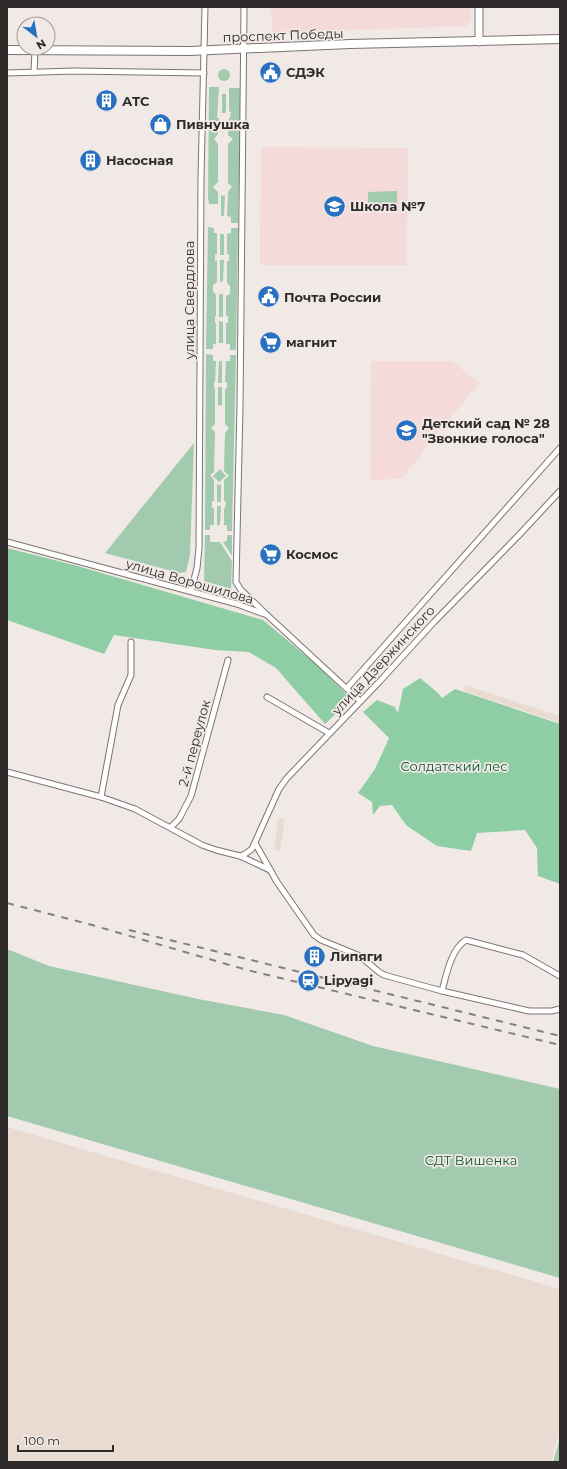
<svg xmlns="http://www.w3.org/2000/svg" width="567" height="1469" font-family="Montserrat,sans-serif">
  <rect width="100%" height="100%" fill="#f1e9e5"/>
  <g fill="#eadbd2">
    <polygon points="465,685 560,716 560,723 463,691"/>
    <polygon points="278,818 285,819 280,851 274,850"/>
    <polygon points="7,1127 560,1289 560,1431 551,1462 7,1462"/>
  </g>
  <g fill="#f5dada">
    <polygon points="271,7 470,7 471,20 466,26 272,33"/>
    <polygon points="261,147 408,148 407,265 260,265"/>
    <polygon points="371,361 452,361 479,383 402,478 370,481"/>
  </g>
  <g fill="#a2caaf">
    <circle cx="224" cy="75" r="6"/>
    <polygon points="209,87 219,87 217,118 219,118 218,134 214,139 218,144 218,182 213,187 218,192 218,204 209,204 208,198"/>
    <polygon points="229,88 241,88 238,223 231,223 231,217 227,216 228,192 232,187 228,183 228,144 233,139 228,135 229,118 230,118 231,112 229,111"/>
    <rect x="222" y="94" width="4" height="19"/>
    <polygon points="397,191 397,206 368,207 368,192"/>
    <polygon points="221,195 223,196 225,195 224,216 221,216"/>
    <polygon points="208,227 214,228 214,233 217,233 217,254 215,254 215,261 217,261 217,282 213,285 213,291 216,295 216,316 215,316 215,323 216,323 216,344 213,344 213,349 206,349"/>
    <polygon points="231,228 238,228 236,350 230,350 230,344 226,344 226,323 228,323 228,316 226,316 226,296 230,294 230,286 227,283 227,261 229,261 229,254 227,254 227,234 231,233"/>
    <rect x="220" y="234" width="4" height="21"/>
    <polygon points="220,260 224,260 223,282 222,281 220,282"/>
    <rect x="219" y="294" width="4" height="23"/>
    <polygon points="219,321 223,322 223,343 219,343"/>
    <polygon points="206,354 213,355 213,361 216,361 215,382 214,382 214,388 215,388 215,424 211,428 215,432 214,472 210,475 214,480 214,501 212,501 212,508 214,508 214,525 210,525 210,530 205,530"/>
    <polygon points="230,355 236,355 232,531 227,531 227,525 224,525 224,508 225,508 226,502 224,501 224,480 229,476 224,471 225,433 229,428 225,424 225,389 227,388 227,382 225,382 226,361 230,361"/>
    <polygon points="219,361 222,361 222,383 218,383"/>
    <polygon points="218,387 222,387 222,406 218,405"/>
    <polygon points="194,443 190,555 186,572 179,573 105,553"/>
    <polygon points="220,469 226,476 219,482 213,476"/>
    <polygon points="217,484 219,485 221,484 221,502 217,502"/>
    <polygon points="217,506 221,506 220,525 217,525"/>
    <polygon points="205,535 210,535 210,542 220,542 232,561 231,589 204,581"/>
    <polygon points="227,535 232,535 232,556 223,542 227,541"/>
    <polygon points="204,583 231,591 231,594 227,596 207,590 204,587"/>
    <polygon points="7,949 49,966 198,999 284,1015 373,1046 560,1089 560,1278 7,1116"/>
    <polygon points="560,1438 560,1462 553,1462"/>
  </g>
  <g fill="#8fcda5">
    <polygon points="7,548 74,565 263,620 318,666 351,699 325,724 276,668 249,652 215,650 114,635 104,654 7,620"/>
    <polygon points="420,678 438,693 442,698 455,689 560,724 560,884 538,876 537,848 525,830 477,833 471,851 437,846 406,825 392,805 380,806 373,815 372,802 358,793 375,769 389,738 363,712 377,700 395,707 398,713 403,689"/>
  </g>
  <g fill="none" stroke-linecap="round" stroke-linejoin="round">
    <defs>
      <g id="minor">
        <polyline points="244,7 240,406 236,582 241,590 267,615"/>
        <polyline points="34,72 35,50"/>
        <polyline points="7,73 75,71 204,73"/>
        <polyline points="7,542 237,604 267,615 360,701"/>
        <polyline points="191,591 197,568 199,548 201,177 205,7"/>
        <polyline points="347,688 560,448"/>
        <polyline points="267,697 329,733"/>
        <polyline points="7,772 101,797 135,809 202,845 216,850 240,856 270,870"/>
        <polyline points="101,797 118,705 131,675 131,642"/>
        <polyline points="171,827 179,819 191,796 228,660"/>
        <polyline points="255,843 277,882 314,935 321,940 360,956 379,972 384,975 442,991 529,1011 552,1011 560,1009"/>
        <polyline points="240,856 245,854 252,849 279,789 287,778 380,681 434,622 519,535 560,491"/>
        <path d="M442,991C446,976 451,949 466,940L523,955L560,976"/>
      </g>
      <polyline id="secondary" points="479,7 479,42"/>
      <polyline id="primary" points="7,50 190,51 350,44 560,39"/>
    </defs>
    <use href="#minor" stroke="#7b7571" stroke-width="7"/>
    <use href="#secondary" stroke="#7b7571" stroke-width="9"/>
    <use href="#primary" stroke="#7b7571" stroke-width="10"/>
    <use href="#minor" stroke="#fff" stroke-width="5"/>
    <use href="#secondary" stroke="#fff" stroke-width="7"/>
    <use href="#primary" stroke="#fff" stroke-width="8"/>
    <g stroke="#85807e" stroke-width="2" stroke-dasharray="7 7" stroke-linecap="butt">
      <polyline points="7,903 92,925 247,970 560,1045"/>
      <polyline points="129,930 560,1036"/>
    </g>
  </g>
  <defs>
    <symbol id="civic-disc" viewBox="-11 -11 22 22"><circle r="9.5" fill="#2871c1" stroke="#f1e9e5"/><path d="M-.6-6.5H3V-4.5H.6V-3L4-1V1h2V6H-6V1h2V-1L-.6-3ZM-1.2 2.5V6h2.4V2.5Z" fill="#fff"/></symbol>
    <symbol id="building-disc" viewBox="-11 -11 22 22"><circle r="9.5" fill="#2871c1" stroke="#f1e9e5"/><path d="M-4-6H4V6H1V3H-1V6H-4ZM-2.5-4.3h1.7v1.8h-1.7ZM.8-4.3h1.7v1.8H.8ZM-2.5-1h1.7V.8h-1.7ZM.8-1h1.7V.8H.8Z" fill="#fff"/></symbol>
    <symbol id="shop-disc" viewBox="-11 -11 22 22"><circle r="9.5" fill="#2871c1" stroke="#f1e9e5"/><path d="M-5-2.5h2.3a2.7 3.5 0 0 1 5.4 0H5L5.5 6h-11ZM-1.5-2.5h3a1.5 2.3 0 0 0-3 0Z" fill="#fff"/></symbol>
    <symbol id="school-disc" viewBox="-11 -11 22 22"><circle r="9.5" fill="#2871c1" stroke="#f1e9e5"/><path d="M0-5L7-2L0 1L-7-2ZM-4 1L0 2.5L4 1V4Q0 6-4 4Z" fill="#fff"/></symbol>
    <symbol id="supermarket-disc" viewBox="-11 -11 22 22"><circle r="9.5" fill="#2871c1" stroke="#f1e9e5"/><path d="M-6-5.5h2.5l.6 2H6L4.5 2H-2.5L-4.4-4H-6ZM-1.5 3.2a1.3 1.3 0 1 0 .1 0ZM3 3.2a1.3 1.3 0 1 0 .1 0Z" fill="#fff"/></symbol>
    <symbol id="station-disc" viewBox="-11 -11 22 22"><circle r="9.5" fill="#2871c1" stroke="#f1e9e5"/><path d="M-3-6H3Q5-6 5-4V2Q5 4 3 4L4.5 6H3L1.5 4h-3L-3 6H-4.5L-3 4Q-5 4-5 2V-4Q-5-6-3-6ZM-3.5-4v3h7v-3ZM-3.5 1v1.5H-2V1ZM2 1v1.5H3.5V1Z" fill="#fff"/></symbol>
  </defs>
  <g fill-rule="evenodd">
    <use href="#civic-disc" x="258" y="60" width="25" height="25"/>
    <use href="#building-disc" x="94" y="88" width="25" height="25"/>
    <use href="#shop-disc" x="148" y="112" width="25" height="25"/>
    <use href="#building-disc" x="78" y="148" width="25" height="25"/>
    <use href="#school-disc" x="322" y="194" width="25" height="25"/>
    <use href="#civic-disc" x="256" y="284" width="25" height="25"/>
    <use href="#supermarket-disc" x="258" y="330" width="25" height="25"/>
    <use href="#school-disc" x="394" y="418" width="25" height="25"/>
    <use href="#supermarket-disc" x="258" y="542" width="25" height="25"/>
    <use href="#building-disc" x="302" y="944" width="25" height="25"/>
    <use href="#station-disc" x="296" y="968" width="25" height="25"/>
  </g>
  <g text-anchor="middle" stroke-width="3.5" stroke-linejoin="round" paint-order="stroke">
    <g font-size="13" fill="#2e2b2a" stroke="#f1e9e5">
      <text transform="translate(283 35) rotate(-2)" y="5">проспект Победы</text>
      <text transform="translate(189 300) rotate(-90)" y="5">улица Свердлова</text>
      <text transform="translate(190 581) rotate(16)" y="5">улица Ворошилова</text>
      <text transform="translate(383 660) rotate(-47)" y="5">улица Дзержинского</text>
      <text transform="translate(194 743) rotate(-75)" y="5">2-й переулок</text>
    </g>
    <g font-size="13" font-weight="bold" fill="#2e2b2a" stroke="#f1e9e5" text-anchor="start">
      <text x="286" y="77">СДЭК</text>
      <text x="122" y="106">АТС</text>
      <text x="176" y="129">Пивнушка</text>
      <text x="106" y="165">Насосная</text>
      <text x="350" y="211">Школа №7</text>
      <text x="284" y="302">Почта России</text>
      <text x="286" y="347">магнит</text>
      <text x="422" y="428">Детский сад № 28<tspan x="422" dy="15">"Звонкие голоса"</tspan></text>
      <text x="286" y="559">Космос</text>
      <text x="330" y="961">Липяги</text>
      <text x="324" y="985">Lipyagi</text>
    </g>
    <g font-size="13" fill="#0f5833" stroke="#f1e9e5">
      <text x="454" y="771">Солдатский лес</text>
      <text x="471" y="1165">СДТ Вишенка</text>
    </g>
  </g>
  <rect width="567" height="1469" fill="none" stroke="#2e2b2a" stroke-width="16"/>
  <g transform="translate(36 36) rotate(149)"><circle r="19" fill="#f1e9e5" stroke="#a39d9a"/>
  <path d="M0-3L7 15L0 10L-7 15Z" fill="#2871c1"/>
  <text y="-6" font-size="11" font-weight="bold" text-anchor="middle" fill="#2e2b2a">N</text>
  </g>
  <path d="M18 1445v6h95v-6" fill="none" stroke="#2e2b2a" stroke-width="2"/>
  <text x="24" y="1445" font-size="12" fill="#2e2b2a" stroke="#f1e9e5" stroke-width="3" paint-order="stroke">100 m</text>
</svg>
